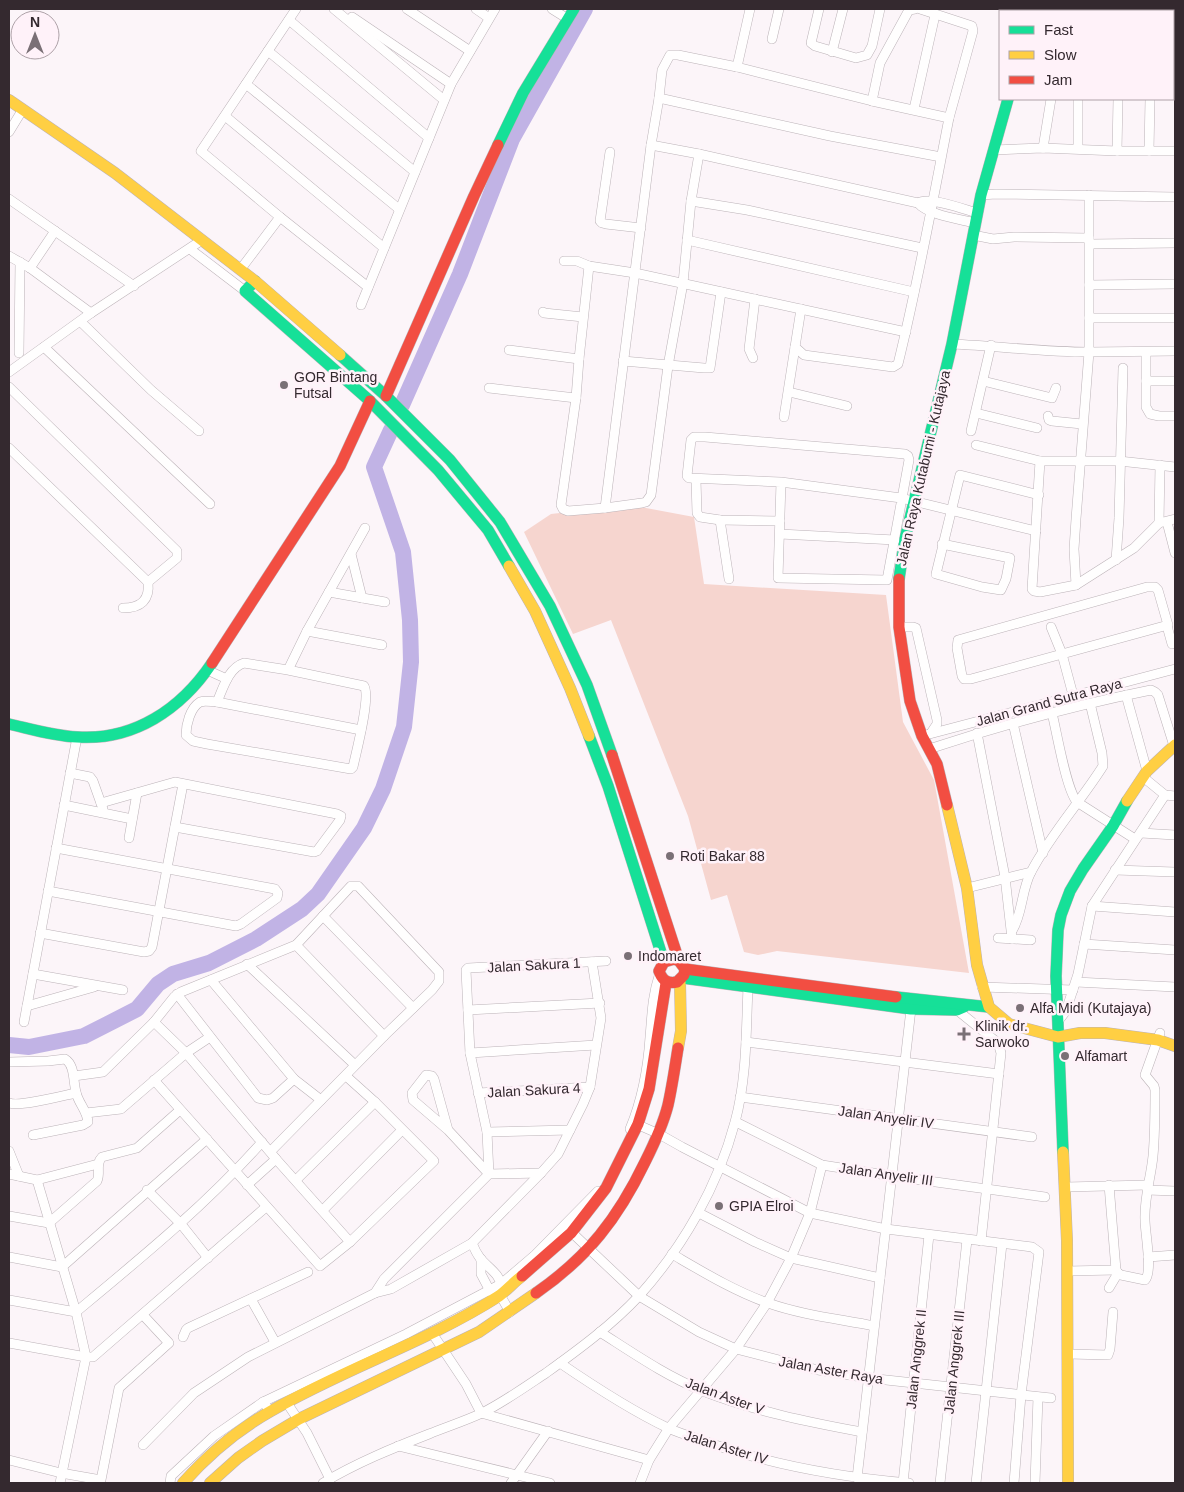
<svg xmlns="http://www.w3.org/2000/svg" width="1184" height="1492" font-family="Arial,sans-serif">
  <rect width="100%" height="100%" fill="#fcf5f9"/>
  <polygon fill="#f6d5cf" points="630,505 694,517 704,584 886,595 903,722 934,780 969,973 777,951 758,955 744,952 727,895 711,900 688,816 611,620 573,634 524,532 551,514"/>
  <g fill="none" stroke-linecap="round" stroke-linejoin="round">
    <g stroke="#c1b3e5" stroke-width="16">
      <polyline points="402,405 460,274 512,139 585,9"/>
      <polyline points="9,1045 29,1047 84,1036 137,1009 158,984 173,974 209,963 256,939 302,909 318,894 364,828 383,789 404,727 411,662 410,620 403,552 374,467 391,430"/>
    </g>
    <defs>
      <g id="street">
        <polyline points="296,9 201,151 280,217 368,287"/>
        <polyline points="334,9 444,100"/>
        <polyline points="407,9 470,51"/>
        <polyline points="476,9 489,18"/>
        <polyline points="552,9 568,19"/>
        <polyline points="819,9 811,43 815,46 856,58 867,55 872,46 880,9"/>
        <polyline points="920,9 972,26 973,31 949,118"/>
        <polyline points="1069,11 1069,9"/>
        <polyline points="1119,11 1119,9"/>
        <polyline points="1152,11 1152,9"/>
        <polyline points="352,17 451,84"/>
        <polyline points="289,20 429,138"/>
        <polyline points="1173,35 1175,35"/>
        <polyline points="772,39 779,9"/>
        <polyline points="268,51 415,172"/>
        <polyline points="832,52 843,9"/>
        <polyline points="737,67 750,9"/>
        <polyline points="246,84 399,209"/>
        <polyline points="659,98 651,145 605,508 642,503 646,502 651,495 668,366 683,283 691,201 699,154"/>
        <polyline points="872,101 880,63 909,10 915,9"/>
        <polyline points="914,109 935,15"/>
        <polyline points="225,116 384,248"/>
        <polyline points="9,132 23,109"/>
        <path d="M651,145L699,154L918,203C928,215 959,219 975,223"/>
        <polyline points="1043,148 1051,99"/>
        <polyline points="1078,148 1078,99"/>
        <polyline points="994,150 1043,148 1117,151 1175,151"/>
        <polyline points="1117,151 1118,99"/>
        <polyline points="1149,151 1150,99"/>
        <polyline points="610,152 600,221 602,223 606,224 641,228"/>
        <polyline points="981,195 996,194 1175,197"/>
        <polyline points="9,199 134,286"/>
        <polyline points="691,201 747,210 922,248"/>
        <path d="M918,203C929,196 963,209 977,213"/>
        <polyline points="973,235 993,239 1014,237 1089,238"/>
        <polyline points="687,240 914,292"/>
        <polyline points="1090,244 1175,243"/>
        <polyline points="190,249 245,291"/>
        <polyline points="9,256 30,268 91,313"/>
        <polyline points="564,261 577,261 589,266 635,273 906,332"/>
        <polyline points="30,268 55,231"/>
        <polyline points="240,270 280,217"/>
        <polyline points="1089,285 1175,284"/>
        <polyline points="361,305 451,84 495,9"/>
        <path d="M801,309L795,347L804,355L893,367L898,364C918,283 933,200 949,118L872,101L737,67L678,55H670L662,70L659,98L830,136L941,157"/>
        <polyline points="543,312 544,313 583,317"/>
        <polyline points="1089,318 1175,318"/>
        <polyline points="81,322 151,390 199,431"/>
        <path d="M952,344C998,346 1043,352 1089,352V195"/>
        <polyline points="44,347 210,504"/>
        <polyline points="509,350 579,359 589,266"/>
        <polyline points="1146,352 1146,407 1150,414 1159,416 1175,416"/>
        <polyline points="19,353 20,262"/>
        <polyline points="753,358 749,349 755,299"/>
        <polyline points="579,359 576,398 561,505 563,509 568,511 605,508"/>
        <polyline points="623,361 704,368 710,368 721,292"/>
        <polyline points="9,372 91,313 202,240"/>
        <polyline points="983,381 1052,398 1056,388"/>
        <polyline points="1146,381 1175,381"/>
        <polyline points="9,387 177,551 177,558 148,582 9,448"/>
        <polyline points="489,388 576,398"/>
        <polyline points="789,392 847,406"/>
        <polyline points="976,413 1037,428"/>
        <polyline points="1048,416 1049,420 1052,421 1082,424"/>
        <polyline points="784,417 795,347"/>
        <polyline points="971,431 991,345"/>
        <polyline points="976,445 1040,461 1119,461 1175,467"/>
        <polyline points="1040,461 1032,589 1034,591 1040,592 1076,585 1134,548 1159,523 1175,519"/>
        <polyline points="696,480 697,513 700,517 720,520 780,521"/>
        <polyline points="781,482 778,578 887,580 909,460 908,456 905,454 705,437 694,437 691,440 687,476 689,478 781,482 901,498 1036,531"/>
        <polyline points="720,520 729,579"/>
        <polyline points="1167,522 1175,553"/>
        <polyline points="1159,523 1160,465"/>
        <polyline points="780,534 895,540"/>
        <polyline points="942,544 1010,558 1006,579 1001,590 982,587 936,574 960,475 1039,495"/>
        <polyline points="351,554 362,598"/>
        <polyline points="1116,560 1119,518 1123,368"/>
        <polyline points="1076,585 1074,549 1076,519 1089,352 1175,351"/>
        <polygon points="1147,587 1155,587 1158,590 1168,625 971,679 964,679 962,676 957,648 958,640"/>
        <polyline points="329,592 385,602"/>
        <path d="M123,608C141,608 150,600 148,582"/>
        <polyline points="1167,626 1172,644"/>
        <polyline points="899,627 913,627 916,628 937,720 937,724 931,733"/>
        <polyline points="1051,627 1062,654 1073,695"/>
        <polyline points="307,631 382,645"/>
        <polyline points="207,670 227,679"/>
        <path d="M288,670L364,686C371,696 356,753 353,767L351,769L207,744L193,741L186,735C186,725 190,708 200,702C205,700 212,702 217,702C223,689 228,668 244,663L288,670L307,631L365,528"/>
        <polyline points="1126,695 1147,771"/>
        <polyline points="217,702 361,730"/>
        <path d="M1052,713C1057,733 1066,789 1077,802L1135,839"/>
        <polyline points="1013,723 1043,853"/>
        <polyline points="977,733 1005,877 1012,939"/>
        <polyline points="922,736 1175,669"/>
        <path d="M929,749C1002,725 1076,705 1151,690L1155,692L1158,695L1174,746"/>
        <polyline points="70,773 90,777 93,781 103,809"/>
        <polyline points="1143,777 1165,795 1175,796"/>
        <polyline points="101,803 175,782 337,814 341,816 340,820 317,851 314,852 175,827"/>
        <polyline points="64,805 132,819"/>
        <polyline points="1141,833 1175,835"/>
        <polyline points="129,838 137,793"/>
        <polyline points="1115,870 1175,872"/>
        <polyline points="967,888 1031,872"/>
        <polyline points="48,891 236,926 241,924 277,898 278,893 275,889 56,848"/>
        <polyline points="1092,906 1175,912"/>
        <polyline points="323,916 413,1008"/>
        <path d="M1012,931C1023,913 1021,891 1031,872C1050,835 1081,801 1103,766L1102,753L1090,703"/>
        <polyline points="40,933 144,952 149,951 152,947 183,784"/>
        <polyline points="998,938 1031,940"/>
        <polyline points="1084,944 1175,950"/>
        <polyline points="296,945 384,1036"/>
        <polyline points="247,964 355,1065"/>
        <polyline points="33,974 123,990"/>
        <polyline points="211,980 294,1079 321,1100"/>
        <polyline points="1076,982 1175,987"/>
        <polyline points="982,987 1073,990"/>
        <polyline points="177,994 258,1098 267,1100 273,1098 294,1079"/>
        <polyline points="27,1006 94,987"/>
        <polyline points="955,1006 957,1010 998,1043 1001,1053 981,1241"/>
        <polyline points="468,1010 600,1003"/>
        <polyline points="1059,1020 1066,1011 1078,974 1092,906 1165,795"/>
        <polyline points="24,1022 77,737"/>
        <polyline points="154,1022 186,1053 276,1159 350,1242"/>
        <polyline points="746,1042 999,1074"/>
        <polyline points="470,1053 596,1045"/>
        <path d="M9,1062L48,1061L65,1059C75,1065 73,1081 76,1092C78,1103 87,1110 88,1122L83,1125L33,1135"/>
        <polyline points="74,1076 103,1072 154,1022 174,997 181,992 296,945 351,886 358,886 439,972 439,981 432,990 384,1036 271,1151"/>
        <polyline points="154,1080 320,1266 350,1242 434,1161 375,1102 346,1076"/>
        <polyline points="478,1093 590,1087"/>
        <polyline points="740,1097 1032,1137"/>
        <path d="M9,1103C20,1107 62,1096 76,1093"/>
        <polyline points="86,1113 121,1109 186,1053 210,1037"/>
        <polyline points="736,1122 822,1165 892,1176 1045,1197"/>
        <polyline points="634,1123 659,1134 682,1147 810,1213 886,1229 1032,1247 1039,1252 1021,1395 1014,1483"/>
        <path d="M630,1129C642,1100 648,1068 650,1037C652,1016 652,997 659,976"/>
        <polyline points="448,1130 434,1079 432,1076 426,1075 412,1093 413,1100 448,1130 489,1174"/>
        <polyline points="487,1132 570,1130"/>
        <polyline points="9,1151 19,1176"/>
        <polyline points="9,1174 37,1180 98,1164"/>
        <polyline points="489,1174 487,1132 470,1053 466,970 468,968 606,961"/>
        <polyline points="37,1180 76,1312 86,1357 60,1483"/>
        <polyline points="296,1180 375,1102"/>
        <polyline points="247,1185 276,1159"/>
        <path d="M1109,1185L1116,1270L1118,1273L1121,1275L1145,1280C1153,1272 1145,1233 1145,1220C1144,1198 1151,1177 1153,1156C1155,1134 1155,1112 1155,1090L1154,1086L1145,1075L1160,1033"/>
        <polyline points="1066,1187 1147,1185"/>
        <polyline points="147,1190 181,1224 208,1258"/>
        <polyline points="1147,1190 1175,1191"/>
        <polyline points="323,1210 402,1130"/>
        <polyline points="699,1213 755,1242 791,1258 880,1278"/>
        <path d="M9,1216L49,1223L97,1181C101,1173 95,1164 102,1157L137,1148L180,1110"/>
        <polyline points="567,1228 639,1296 699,1332 736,1349 818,1370 868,1378 1051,1398"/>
        <path d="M472,1243C474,1248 477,1254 480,1258C487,1267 502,1275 501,1288"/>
        <path d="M672,1254C703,1272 734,1291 768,1303C802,1315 839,1319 874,1326"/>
        <polyline points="9,1257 62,1267 207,1139"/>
        <polyline points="1148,1257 1175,1255"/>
        <polyline points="481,1259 481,1274 490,1291 500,1295 510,1312"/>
        <polyline points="1067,1271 1116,1270"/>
        <polyline points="1109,1288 1118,1273"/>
        <polyline points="375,1293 384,1279 489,1174 541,1173"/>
        <polyline points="251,1299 275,1342"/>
        <path d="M9,1300L76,1312C141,1258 206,1205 262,1142"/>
        <path d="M600,1332C633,1353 666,1376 703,1391C754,1411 808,1422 862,1432"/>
        <polyline points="432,1333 466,1384 481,1413 649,1460"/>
        <polyline points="183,1337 186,1330 188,1328 308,1272"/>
        <polyline points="9,1343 86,1357 93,1357 266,1207"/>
        <polyline points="1069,1354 1108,1355 1110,1349 1113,1312"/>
        <path d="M560,1363C595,1387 630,1410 668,1428C679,1433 692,1437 704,1441C770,1465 838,1477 909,1483"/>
        <polyline points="263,1402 406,1334 501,1284 535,1255 598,1191"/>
        <polyline points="287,1403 307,1433 330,1479"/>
        <polyline points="143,1445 194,1393 248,1357 375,1293 391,1289 472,1243 541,1173 558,1154 583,1104 590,1087 601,1018 592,962"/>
        <polyline points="398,1446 550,1483"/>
        <polyline points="9,1460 61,1473 101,1480 119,1388 169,1343 143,1315"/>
        <polyline points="857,1478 911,1009"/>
        <polyline points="170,1483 171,1476 214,1436 263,1402 267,1407"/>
        <path d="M323,1483C356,1463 393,1448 429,1434C446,1427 465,1421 482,1413C504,1402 525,1387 546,1373C578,1350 612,1325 639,1296C683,1247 718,1186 735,1122C747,1078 746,1032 748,987"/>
        <polyline points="511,1483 548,1431"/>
        <polyline points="640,1483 649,1460 669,1428 736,1349 767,1303 791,1258 810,1213 822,1165"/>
        <polyline points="903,1483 929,1235"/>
        <polyline points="940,1483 967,1240"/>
        <polyline points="976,1483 1002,1244"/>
        <polyline points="1035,1483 1038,1397"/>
      </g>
      <g id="fast">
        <polyline points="1032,9 1032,11"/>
        <polyline points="498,145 523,93 574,9"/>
        <polyline points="255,281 245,291 370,401 438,470 488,530 509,566"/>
        <polyline points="340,355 386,396 450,460 500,522 550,606 587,685 612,755"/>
        <polyline points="899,579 905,539 952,344 981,195 1008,99"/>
        <path d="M9,724C31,729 54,736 77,737C134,741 181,709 212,663"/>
        <polyline points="589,736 608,786 664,962"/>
        <polyline points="683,978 911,1009 957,1010 964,1007"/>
        <polyline points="896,997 989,1007"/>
        <polyline points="1063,1152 1056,976 1058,930 1061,915 1070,891 1083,869 1113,826 1127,801"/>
      </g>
      <g id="slow">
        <polyline points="9,100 115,173 255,281 340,355"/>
        <polyline points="509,566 535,611 570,688 589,736"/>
        <polyline points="1127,801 1147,771 1175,745"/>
        <polyline points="947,805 967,888 977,965 989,1007 1009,1024 1058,1037 1080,1033 1105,1033 1158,1040 1175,1046"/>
        <polyline points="678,1048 681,1031 680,982"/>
        <polyline points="1063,1152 1067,1241 1068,1483"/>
        <path d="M183,1483C207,1456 239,1429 271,1411C345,1368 427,1342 499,1296C507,1290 514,1282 522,1276"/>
        <polyline points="210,1483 238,1458 262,1441 299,1419 479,1332 536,1293"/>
      </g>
      <g id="jam">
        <polyline points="386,396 474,196 498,145"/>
        <polyline points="899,579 899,627 910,701 922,736 937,764 947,805"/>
        <polyline points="212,663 340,466 370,401"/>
        <path d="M612,755L679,961L685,969L684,975L677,982C667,984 662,980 659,971L664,962L674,959L679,961"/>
        <polyline points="685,969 896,997"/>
        <polyline points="522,1276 571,1233 606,1188 638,1124 649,1089 666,983"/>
        <path d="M536,1293C588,1257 618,1218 645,1162C654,1144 663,1125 668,1105C672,1087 675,1067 678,1048"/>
      </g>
    </defs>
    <use href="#street" stroke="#bcb3b8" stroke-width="10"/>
    <use href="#fast" stroke="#bcb3b8" stroke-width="12"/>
    <use href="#slow" stroke="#bcb3b8" stroke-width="12"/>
    <use href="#jam" stroke="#bcb3b8" stroke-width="12"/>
    <use href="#street" stroke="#fffefe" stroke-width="9"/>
    <use href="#fast" stroke="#16e098" stroke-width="11"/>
    <use href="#slow" stroke="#ffcf43" stroke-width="11"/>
    <use href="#jam" stroke="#f24e42" stroke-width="11"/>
  </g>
  <g fill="#7a7076" stroke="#fff2f9" stroke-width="2">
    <circle cx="284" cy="385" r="5"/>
    <circle cx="670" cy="856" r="5"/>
    <circle cx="628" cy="956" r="5"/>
    <circle cx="1020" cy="1008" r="5"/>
    <path d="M961.5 1026.5h5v5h5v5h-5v5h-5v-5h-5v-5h5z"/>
    <circle cx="1065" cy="1056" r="5"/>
    <circle cx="719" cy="1206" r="5"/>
  </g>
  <g text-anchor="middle" stroke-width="5" stroke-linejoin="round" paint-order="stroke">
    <g font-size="14" fill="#34292f" stroke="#fff2f9" text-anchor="start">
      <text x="294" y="382">GOR Bintang<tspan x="294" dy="16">Futsal</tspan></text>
      <text x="680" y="861">Roti Bakar 88</text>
      <text x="638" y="961">Indomaret</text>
      <text x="1030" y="1013">Alfa Midi (Kutajaya)</text>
      <text x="975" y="1031">Klinik dr.<tspan x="975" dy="16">Sarwoko</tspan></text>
      <text x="1075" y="1061">Alfamart</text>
      <text x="729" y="1211">GPIA Elroi</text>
    </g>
    <g font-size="14" fill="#34292f" stroke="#fff2f9">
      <text transform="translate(923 468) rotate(-77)" y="5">Jalan Raya Kutabumi - Kutajaya</text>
      <text transform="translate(1049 702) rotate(-15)" y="5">Jalan Grand Sutra Raya</text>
      <text transform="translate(534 965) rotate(-3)" y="5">Jalan Sakura 1</text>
      <text transform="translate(534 1090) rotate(-3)" y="5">Jalan Sakura 4</text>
      <text transform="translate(886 1117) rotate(8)" y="5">Jalan Anyelir IV</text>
      <text transform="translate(886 1174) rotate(8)" y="5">Jalan Anyelir III</text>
      <text transform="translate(916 1359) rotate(-84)" y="5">Jalan Anggrek II</text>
      <text transform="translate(954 1362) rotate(-84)" y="5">Jalan Anggrek III</text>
      <text transform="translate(831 1370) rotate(10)" y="5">Jalan Aster Raya</text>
      <text transform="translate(725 1396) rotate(20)" y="5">Jalan Aster V</text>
      <text transform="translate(726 1447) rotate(17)" y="5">Jalan Aster IV</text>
    </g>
  </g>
  <rect width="1184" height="1492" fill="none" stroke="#34292f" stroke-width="20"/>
  <rect x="999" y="10" width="175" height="90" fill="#fff2f9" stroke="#aea2a8"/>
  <rect x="1009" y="26" width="25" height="8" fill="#16e098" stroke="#aea2a8"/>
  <text x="1044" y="35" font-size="15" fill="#34292f">Fast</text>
  <rect x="1009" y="51" width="25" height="8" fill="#ffcf43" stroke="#aea2a8"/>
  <text x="1044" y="60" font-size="15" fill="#34292f">Slow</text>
  <rect x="1009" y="76" width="25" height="8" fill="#f24e42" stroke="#aea2a8"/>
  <text x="1044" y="85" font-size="15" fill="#34292f">Jam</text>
  <g transform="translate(35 35)"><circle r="24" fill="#fff2f9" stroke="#aea2a8"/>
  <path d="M0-4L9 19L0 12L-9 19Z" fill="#7a7076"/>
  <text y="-8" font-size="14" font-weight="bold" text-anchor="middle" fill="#34292f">N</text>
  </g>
</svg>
